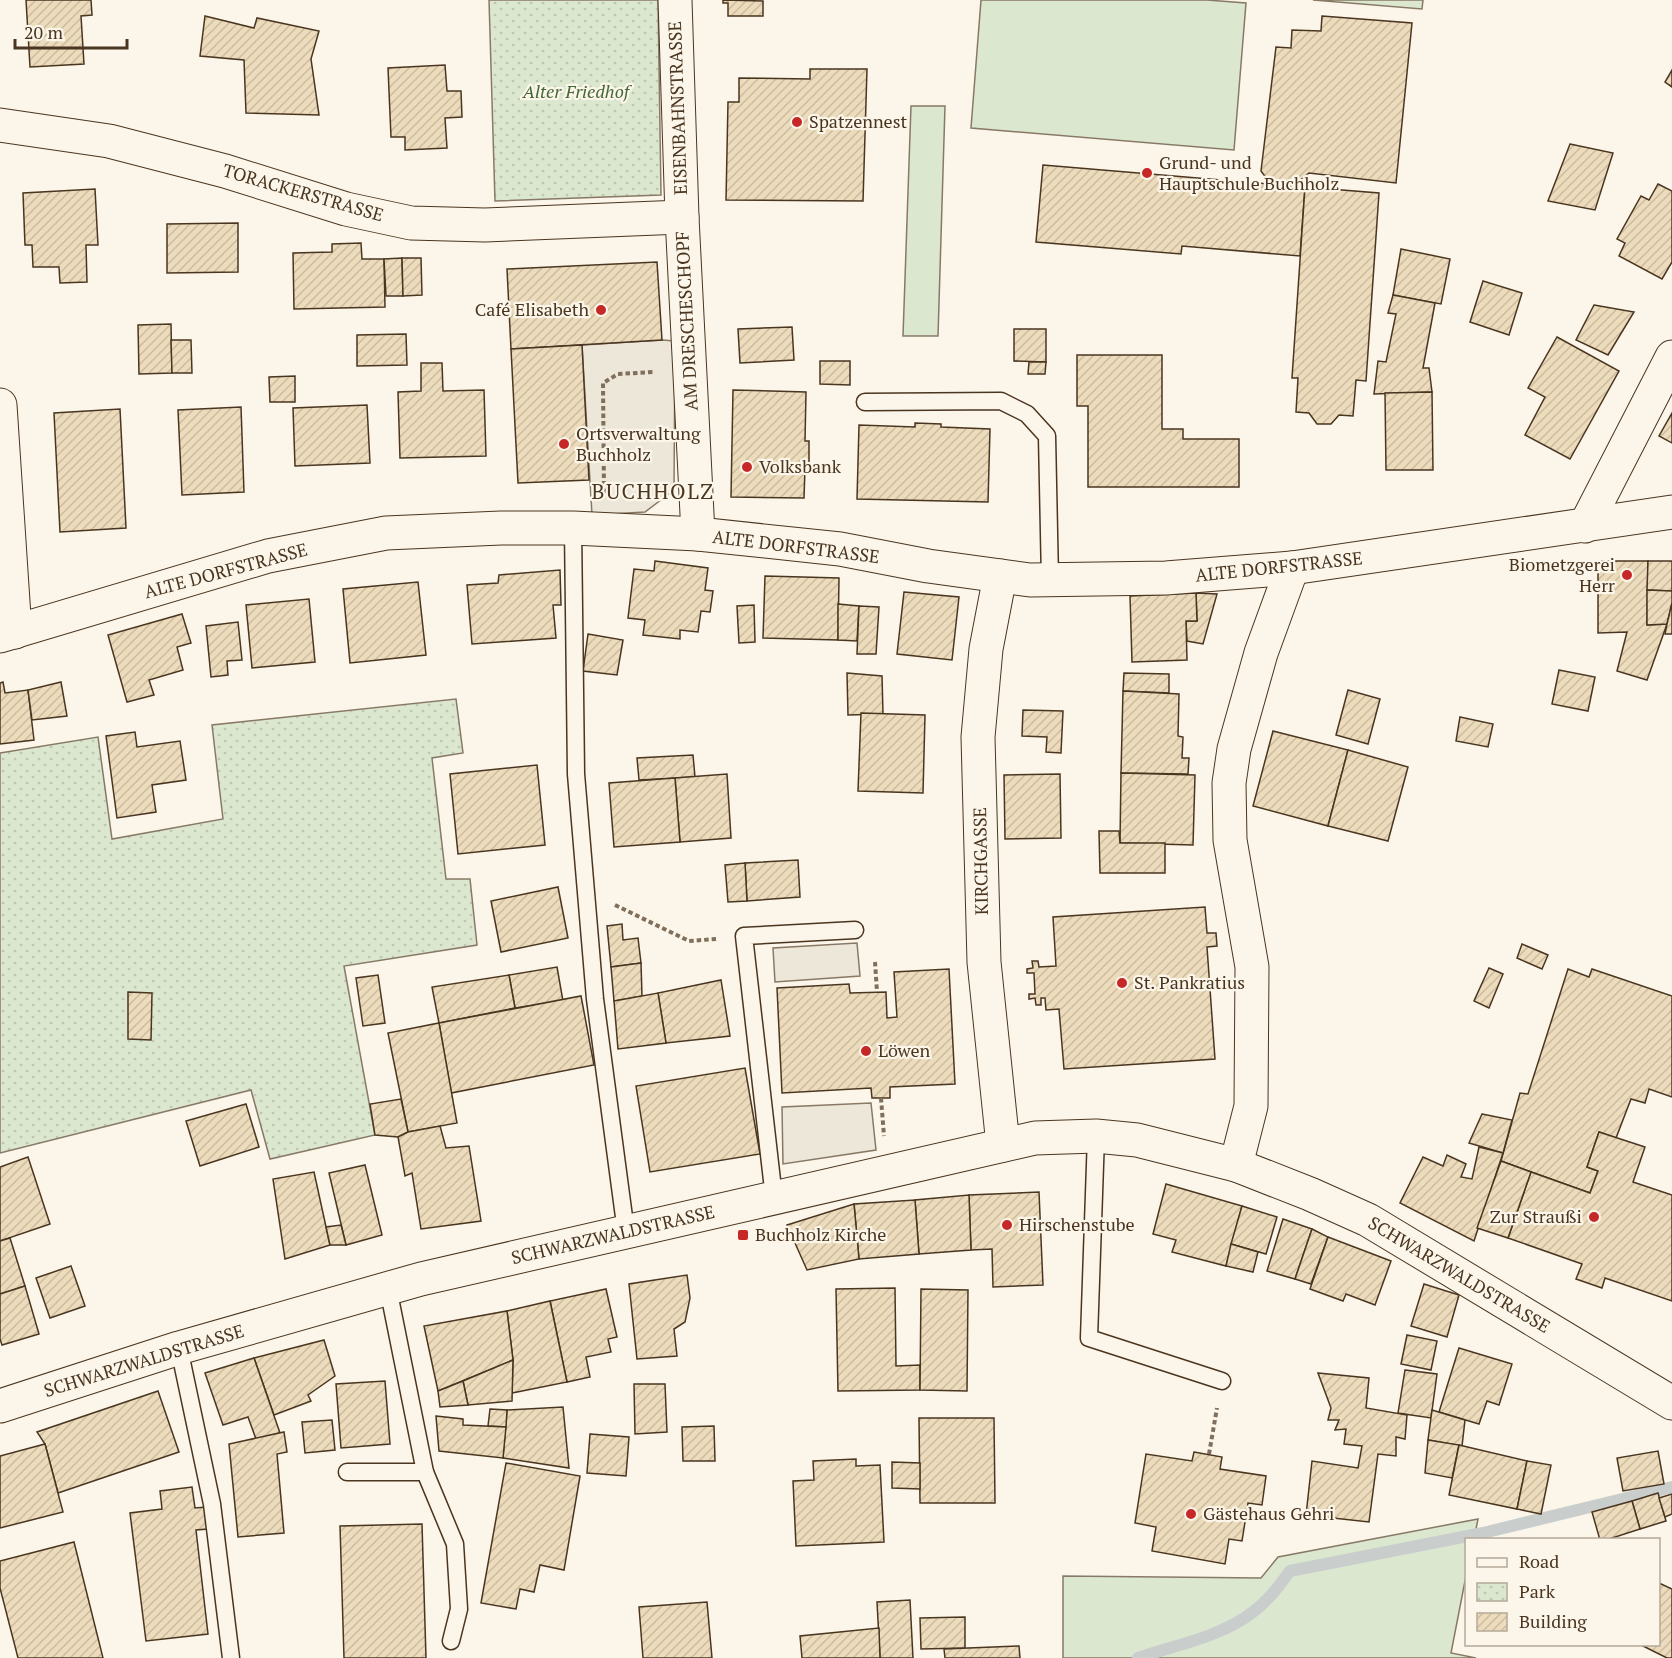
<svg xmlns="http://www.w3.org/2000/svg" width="1672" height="1658" font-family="'PT Serif',serif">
  <defs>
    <pattern id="park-dots" width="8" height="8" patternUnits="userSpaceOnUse" patternTransform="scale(1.5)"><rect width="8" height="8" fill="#dce7d0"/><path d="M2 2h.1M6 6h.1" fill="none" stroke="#bec7b2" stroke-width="1.8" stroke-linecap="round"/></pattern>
    <pattern id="building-hatch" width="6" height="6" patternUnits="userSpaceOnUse" patternTransform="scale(1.5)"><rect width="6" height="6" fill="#ecdcbc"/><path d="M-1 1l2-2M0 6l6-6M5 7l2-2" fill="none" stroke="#ccbda1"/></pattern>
  </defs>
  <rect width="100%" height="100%" fill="#fbf6e9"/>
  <g fill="#dce7d0" stroke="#887966" stroke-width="1.5">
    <polygon points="981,0 1207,0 1246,3 1234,150 971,128"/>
    <polygon points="1313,0 1423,0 1422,9"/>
    <polygon points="911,106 945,106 938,336 903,336"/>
    <polygon points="1478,1519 1474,1539 1466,1540 1466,1576 1451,1653 1476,1658 1063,1658 1063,1576 1261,1578 1278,1557"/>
  </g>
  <g fill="url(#park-dots)" stroke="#887966" stroke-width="1.5">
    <polygon points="489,0 658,0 661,195 495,201"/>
    <polygon points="456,699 463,753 432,758 446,879 470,879 477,945 344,966 375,1135 270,1159 251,1090 0,1153 0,753 98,737 112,839 223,819 212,725"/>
  </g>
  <g fill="#ede7d9" stroke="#887966" stroke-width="1.5">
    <polygon points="662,340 675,341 674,490 645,512 592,515 582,345"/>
    <polygon points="857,943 860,976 775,982 773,948"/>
    <polygon points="871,1103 876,1150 783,1164 782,1107"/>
  </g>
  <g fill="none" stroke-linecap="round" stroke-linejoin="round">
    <path stroke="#c9cecd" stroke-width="12" d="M1138,1658C1175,1645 1221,1637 1253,1612C1268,1601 1279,1586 1290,1571L1483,1533L1672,1487"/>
  </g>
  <g fill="url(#building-hatch)" stroke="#4a3520" stroke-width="1.5">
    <polygon points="26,0 91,0 92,15 81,16 84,64 30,67"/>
    <polygon points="723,0 763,1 763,16 728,16 728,3 723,3"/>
    <polygon points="205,16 254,28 257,18 319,31 311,59 319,115 246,113 244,60 200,56"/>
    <polygon points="1322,16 1412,23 1396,183 1309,173 1298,182 1288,186 1279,184 1267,179 1261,171 1276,47 1291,48 1292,30 1321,31"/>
    <polygon points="445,65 447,91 461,91 462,117 445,118 447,148 405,150 405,137 391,137 388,68"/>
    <polygon points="810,69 867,69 863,201 726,200 728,102 739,102 739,78 810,79"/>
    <polygon points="1672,70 1672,87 1665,82"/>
    <polygon points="1570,144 1613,153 1595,210 1548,201"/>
    <polygon points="1043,165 1305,187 1300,256 1182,246 1181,254 1036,242"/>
    <polygon points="1658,184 1672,191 1672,262 1662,279 1619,256 1625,243 1617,239 1641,196 1649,200"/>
    <polygon points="1305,187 1379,193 1366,381 1356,380 1353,416 1339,415 1331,424 1317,424 1309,413 1296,412 1298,378 1292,378"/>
    <polygon points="95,189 98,245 86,245 87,282 60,283 59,267 33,267 32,245 25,245 23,193"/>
    <polygon points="238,223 238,272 167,273 167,224"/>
    <polygon points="361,243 362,259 384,259 385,307 294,309 293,253 332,252 332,244"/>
    <polygon points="1401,249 1450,259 1441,304 1393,295"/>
    <polygon points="402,258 403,296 386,296 384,259"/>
    <polygon points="402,258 421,258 422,295 403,296"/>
    <polygon points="657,262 662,340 511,349 507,269"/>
    <polygon points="1483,281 1522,293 1509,335 1470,322"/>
    <polygon points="1393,295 1435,303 1423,368 1429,368 1432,392 1374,394 1378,361 1386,362 1396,314 1388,313"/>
    <polygon points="1594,305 1634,312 1608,355 1576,340"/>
    <polygon points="171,324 172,373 139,374 138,325"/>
    <polygon points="792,327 794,360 740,363 738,329"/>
    <polygon points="1014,329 1046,329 1046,362 1014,361"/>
    <polygon points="406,334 407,365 357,366 357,335"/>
    <polygon points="1557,337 1619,371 1570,459 1525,435 1545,397 1528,388"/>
    <polygon points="171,340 191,340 192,373 172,373"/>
    <polygon points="582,345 589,480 518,483 511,349"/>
    <polygon points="1077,355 1162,355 1162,429 1183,429 1183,439 1239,439 1239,487 1088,487 1088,406 1077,406"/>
    <polygon points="820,361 850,361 850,385 820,384"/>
    <polygon points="1029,362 1046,362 1045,374 1028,374"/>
    <polygon points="421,363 442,363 443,391 484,390 486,456 400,458 398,392 421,391"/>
    <polygon points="295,376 295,402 270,402 269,377"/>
    <polygon points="733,390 806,392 805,441 809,441 809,468 805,468 804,498 731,497"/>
    <polygon points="1432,392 1433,470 1386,470 1385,393"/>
    <polygon points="367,405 370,463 295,466 293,408"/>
    <polygon points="241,407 244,492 182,495 178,410"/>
    <polygon points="120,409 126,528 60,532 54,413"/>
    <polygon points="1672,413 1672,443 1659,436"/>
    <polygon points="915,423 941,424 941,427 990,429 988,502 857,499 859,425 915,427"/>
    <polygon points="655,561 708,568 705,590 713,591 710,612 701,611 698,632 680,630 680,639 643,635 645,620 628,618 634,569 654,571"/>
    <polygon points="1598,561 1648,561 1647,625 1667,624 1647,680 1617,671 1627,632 1598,633"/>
    <polygon points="1648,561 1672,561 1672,591 1647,590"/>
    <polygon points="560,570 561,605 553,605 556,638 472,644 467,585 498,583 499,575"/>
    <polygon points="765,576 839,578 838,640 763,638"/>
    <polygon points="418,582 426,655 350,663 343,589"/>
    <polygon points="1647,590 1672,591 1672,603 1667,624 1647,625"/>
    <polygon points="904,592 959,597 952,660 897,654"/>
    <polygon points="1196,593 1217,594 1203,644 1187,641 1186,621 1197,621"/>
    <polygon points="1196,593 1197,621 1186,621 1187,660 1132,662 1130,596"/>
    <polygon points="309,599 315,662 252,668 246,605"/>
    <polygon points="1672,603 1672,634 1665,634 1667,624"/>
    <polygon points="838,604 859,606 857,641 838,640"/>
    <polygon points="754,605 755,642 739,643 737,606"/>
    <polygon points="859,606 879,607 876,654 857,654"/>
    <polygon points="182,614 191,643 177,647 183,670 149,680 154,695 127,702 108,635"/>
    <polygon points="238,622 242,660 227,661 228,675 211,677 206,626"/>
    <polygon points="588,634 623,640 617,675 583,671"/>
    <polygon points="1559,670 1595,677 1588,711 1552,704"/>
    <polygon points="847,673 882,676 883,714 848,715"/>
    <polygon points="1124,673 1169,674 1169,693 1123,691"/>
    <polygon points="3,682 5,693 28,690 34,740 0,744 0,683"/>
    <polygon points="61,682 67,716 32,720 28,690"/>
    <polygon points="1348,690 1380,699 1368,744 1336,735"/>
    <polygon points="1123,691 1179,694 1178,736 1183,737 1182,758 1189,758 1188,774 1121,773"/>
    <polygon points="1023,710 1063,711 1061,753 1046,752 1047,737 1022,736"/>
    <polygon points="861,713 925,715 923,793 858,791"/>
    <polygon points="1460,717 1493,724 1488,747 1456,741"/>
    <polygon points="1273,731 1348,750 1328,826 1253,806"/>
    <polygon points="135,732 137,747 180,741 186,780 152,785 156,812 117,818 106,736"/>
    <polygon points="1348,750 1408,767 1388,841 1328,826"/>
    <polygon points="693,755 695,777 639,780 637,758"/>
    <polygon points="537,765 545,845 458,854 450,774"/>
    <polygon points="1121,773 1195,775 1193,845 1120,843"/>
    <polygon points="727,774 731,838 680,842 675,778"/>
    <polygon points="1060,774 1061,838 1005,839 1004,775"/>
    <polygon points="675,778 680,842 614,847 609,783"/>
    <polygon points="1099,831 1119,831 1120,843 1165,843 1165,873 1100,873"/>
    <polygon points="798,860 800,897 747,901 745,863"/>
    <polygon points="745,863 747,901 728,902 725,865"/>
    <polygon points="558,887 568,938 501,952 491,901"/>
    <polygon points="1205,907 1207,933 1216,933 1217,946 1207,947 1215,1059 1064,1069 1059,1009 1046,1010 1045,998 1041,998 1041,1005 1036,1005 1035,998 1029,999 1029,994 1035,994 1034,973 1027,973 1027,969 1033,968 1032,961 1038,961 1039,967 1056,966 1053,917"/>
    <polygon points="622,924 623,940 638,938 641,963 611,967 607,926"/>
    <polygon points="1522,944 1548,955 1542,969 1517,958"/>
    <polygon points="641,963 642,996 614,1001 611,967"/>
    <polygon points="557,967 563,1001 515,1008 509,975"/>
    <polygon points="1489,968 1503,974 1489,1008 1474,1001"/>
    <polygon points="949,969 955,1084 890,1087 890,1098 872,1098 871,1088 782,1093 777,988 849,984 850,993 886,992 887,1018 897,1017 894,972"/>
    <polygon points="1568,969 1589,977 1592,969 1672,996 1672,1097 1649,1089 1645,1103 1631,1099 1616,1138 1599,1132 1587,1167 1598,1171 1590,1193 1501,1161 1520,1093 1528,1094"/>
    <polygon points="378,975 385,1023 363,1026 356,978"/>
    <polygon points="509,975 515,1008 439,1023 432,987"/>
    <polygon points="721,980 730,1036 666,1043 658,993"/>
    <polygon points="128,992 152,993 151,1040 128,1039"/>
    <polygon points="658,993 666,1043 618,1049 614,1001"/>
    <polygon points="581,996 594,1065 451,1093 439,1023"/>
    <polygon points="439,1023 457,1123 408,1132 388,1033"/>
    <polygon points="745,1068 760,1154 650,1172 636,1086"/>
    <polygon points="401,1099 408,1132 398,1137 375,1135 370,1104"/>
    <polygon points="246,1104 259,1147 200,1166 186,1121"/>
    <polygon points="1482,1114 1512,1120 1503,1153 1469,1143"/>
    <polygon points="440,1126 446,1148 469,1146 481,1221 421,1229 412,1173 405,1176 398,1137 408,1132"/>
    <polygon points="1599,1132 1645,1147 1633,1182 1672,1195 1672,1301 1605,1278 1602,1288 1576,1279 1582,1264 1508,1238 1531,1172 1590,1193 1598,1171 1587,1167"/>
    <polygon points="1479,1147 1503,1153 1474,1241 1400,1203 1423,1157 1443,1166 1447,1155 1466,1164 1461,1177 1472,1179"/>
    <polygon points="28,1157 50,1224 0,1241 0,1167"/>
    <polygon points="1501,1161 1531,1172 1508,1238 1477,1228"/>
    <polygon points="365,1165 382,1235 346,1245 329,1173"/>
    <polygon points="314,1172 330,1245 285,1259 273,1179"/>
    <polygon points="1166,1184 1242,1206 1226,1266 1172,1252 1176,1240 1153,1234"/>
    <polygon points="1039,1192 1043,1285 993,1287 992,1249 971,1250 969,1195"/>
    <polygon points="969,1195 971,1250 919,1254 915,1200"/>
    <polygon points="915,1200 919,1254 859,1259 854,1204"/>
    <polygon points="854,1204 859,1259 807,1270 787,1225"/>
    <polygon points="1242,1206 1277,1217 1266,1254 1231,1244"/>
    <polygon points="1283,1219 1312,1229 1295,1279 1267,1271"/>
    <polygon points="341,1225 346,1245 330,1245 326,1227"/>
    <polygon points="1312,1229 1328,1237 1311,1284 1295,1279"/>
    <polygon points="1328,1237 1391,1261 1375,1305 1346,1294 1343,1301 1310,1289"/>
    <polygon points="10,1238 25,1286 0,1294 0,1241"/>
    <polygon points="1231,1244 1258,1252 1253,1272 1226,1266"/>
    <polygon points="71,1266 85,1306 50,1318 36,1278"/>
    <polygon points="687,1275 690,1298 685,1322 674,1329 677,1356 637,1359 629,1284"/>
    <polygon points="1424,1284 1459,1295 1447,1337 1411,1326"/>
    <polygon points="25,1286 39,1334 2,1345 0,1339 0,1294"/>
    <polygon points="895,1288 896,1366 920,1365 920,1390 838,1391 836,1289"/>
    <polygon points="606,1289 617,1337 608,1339 611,1352 586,1357 590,1377 567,1382 550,1301"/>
    <polygon points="921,1289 968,1290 967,1391 920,1390"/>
    <polygon points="550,1301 567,1382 512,1393 513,1360 507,1311"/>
    <polygon points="507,1311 513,1360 438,1391 424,1326"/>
    <polygon points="1407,1335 1437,1341 1431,1370 1401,1364"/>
    <polygon points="324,1340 335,1376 308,1395 311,1401 274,1415 254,1358"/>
    <polygon points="1459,1348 1512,1364 1499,1405 1487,1401 1479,1424 1439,1412"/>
    <polygon points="254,1358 280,1433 256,1439 248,1417 223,1425 205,1373"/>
    <polygon points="513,1360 512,1401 468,1405 463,1381"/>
    <polygon points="1405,1370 1437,1374 1431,1418 1398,1413"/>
    <polygon points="1318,1373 1369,1378 1366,1408 1407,1415 1405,1439 1396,1437 1396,1456 1378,1454 1369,1522 1306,1515 1312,1461 1358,1468 1362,1446 1344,1444 1346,1429 1335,1430 1339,1420 1328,1420 1331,1408"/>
    <polygon points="385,1381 390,1444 341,1448 336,1384"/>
    <polygon points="463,1381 468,1405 440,1407 438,1391"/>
    <polygon points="634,1384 665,1384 667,1432 635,1434"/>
    <polygon points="158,1391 179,1452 58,1493 45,1444 37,1432"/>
    <polygon points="563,1407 569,1468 503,1458 507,1410"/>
    <polygon points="490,1409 507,1410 506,1427 488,1426"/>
    <polygon points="1432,1410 1465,1420 1462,1446 1428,1440"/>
    <polygon points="436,1416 463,1419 463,1425 506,1427 503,1458 439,1451"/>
    <polygon points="919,1418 994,1418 995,1503 920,1503"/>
    <polygon points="332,1420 335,1450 305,1453 302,1422"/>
    <polygon points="714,1426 715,1461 683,1461 682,1427"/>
    <polygon points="284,1432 287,1452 277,1454 284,1533 238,1537 229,1444"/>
    <polygon points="590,1434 629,1437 626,1476 587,1473"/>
    <polygon points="1428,1440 1459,1445 1452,1478 1425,1473"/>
    <polygon points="45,1444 63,1512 0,1528 0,1456"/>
    <polygon points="1459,1445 1527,1461 1517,1509 1449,1495"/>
    <polygon points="1658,1451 1664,1484 1623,1491 1617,1458"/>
    <polygon points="1194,1452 1222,1457 1220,1469 1266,1476 1262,1505 1248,1503 1242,1541 1229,1539 1225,1564 1152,1551 1156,1527 1135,1523 1146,1454 1192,1461"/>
    <polygon points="856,1459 856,1466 880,1465 884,1542 796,1546 793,1481 814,1480 813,1461"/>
    <polygon points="1527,1461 1551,1465 1541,1514 1517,1509"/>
    <polygon points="892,1462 920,1463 920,1489 892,1488"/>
    <polygon points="506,1463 580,1476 564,1570 540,1565 534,1592 520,1589 516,1609 481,1603"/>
    <polygon points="192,1487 195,1508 206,1507 208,1529 196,1530 208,1634 146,1641 130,1513 162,1509 160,1491"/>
    <polygon points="1658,1493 1666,1521 1640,1529 1632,1501"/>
    <polygon points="1672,1494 1672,1514 1665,1517 1659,1498"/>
    <polygon points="1632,1501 1640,1529 1606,1540 1600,1540 1592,1512"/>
    <polygon points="422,1524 426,1658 344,1658 340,1526"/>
    <polygon points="74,1542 103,1658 18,1658 0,1588 0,1561"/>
    <polygon points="1659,1583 1672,1589 1672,1658 1667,1658 1639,1644 1658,1644"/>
    <polygon points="910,1600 913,1658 880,1658 877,1602"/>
    <polygon points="707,1602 712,1658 643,1658 639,1607"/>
    <polygon points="965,1617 965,1648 921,1649 920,1618"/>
    <polygon points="879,1628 880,1658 802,1658 800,1636"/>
    <polygon points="1019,1646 1020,1658 945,1658 944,1649"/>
  </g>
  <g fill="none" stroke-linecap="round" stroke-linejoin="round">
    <defs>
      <g id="lane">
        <polyline points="865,402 1001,401 1027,414 1047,436 1050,580"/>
        <polyline points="573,528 576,774 595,999 626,1232"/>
        <polyline points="1096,1136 1089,1338 1222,1381"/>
        <polyline points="774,1198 744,936 855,930"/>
        <polyline points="179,1348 212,1504 231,1658"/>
        <polyline points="347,1472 425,1472 388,1288"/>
        <polyline points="425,1472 455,1544 459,1609 451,1641"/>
      </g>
      <g id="street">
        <polyline points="675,0 682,217 698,534"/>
        <polyline points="0,125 109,141 225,171 346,209 411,223 485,225 682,217"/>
        <polyline points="0,405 15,632"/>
        <polyline points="1585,526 1672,357"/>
        <polyline points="1000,576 986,649 978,737 984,962 1003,1145"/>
        <polyline points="0,636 268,556 386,533 501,528 573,528 698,534 840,549 928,566 1030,580 1166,578 1292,568 1672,512"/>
        <polyline points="1236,1165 1251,1106 1252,967 1230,840 1229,783 1234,749 1261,653 1292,568"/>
        <polyline points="0,1406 179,1348 421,1279 1035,1138 1096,1136 1137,1140 1236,1165 1310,1194 1368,1220 1672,1403"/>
      </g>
    </defs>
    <use href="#lane" stroke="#4a3520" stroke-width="19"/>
    <use href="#street" stroke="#4a3520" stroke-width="35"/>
    <g stroke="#7f6f5c" stroke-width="4" stroke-dasharray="4.5 3" stroke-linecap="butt">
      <polyline points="604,493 603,383 618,374 654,372"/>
      <polyline points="615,905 689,941 716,939"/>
      <polyline points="875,962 877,992"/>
      <polyline points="881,1098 884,1136"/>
      <polyline points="1209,1454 1217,1408"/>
    </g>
    <use href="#lane" stroke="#fbf6e9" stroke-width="16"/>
    <use href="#street" stroke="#fbf6e9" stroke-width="33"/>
  </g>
  <g fill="#c62828" stroke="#fbf6e9" stroke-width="2">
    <circle cx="797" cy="122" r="6"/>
    <circle cx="1147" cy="173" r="6"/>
    <circle cx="601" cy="310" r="6"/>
    <circle cx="564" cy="444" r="6"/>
    <circle cx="747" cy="467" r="6"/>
    <circle cx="1627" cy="575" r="6"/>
    <circle cx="1122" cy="983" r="6"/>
    <circle cx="866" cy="1051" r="6"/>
    <circle cx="1594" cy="1217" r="6"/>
    <circle cx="1007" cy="1225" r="6"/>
    <rect x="737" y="1229" width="12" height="12" rx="3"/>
    <circle cx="1191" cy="1514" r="6"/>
  </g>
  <g text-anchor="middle" stroke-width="4.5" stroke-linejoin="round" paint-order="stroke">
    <g font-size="18" font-style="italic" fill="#436837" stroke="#fbf6e9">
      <text x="576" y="98">Alter Friedhof</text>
    </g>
    <g font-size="18" fill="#4a3520" stroke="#fbf6e9">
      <text transform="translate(678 108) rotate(-92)" y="6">EISENBAHNSTRASSE</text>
      <text transform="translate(303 193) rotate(16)" y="6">TORACKERSTRASSE</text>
      <text transform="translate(687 321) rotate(-93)" y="6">AM DRESCHESCHOPF</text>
      <text transform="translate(796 547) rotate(7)" y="6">ALTE DORFSTRASSE</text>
      <text transform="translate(1279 567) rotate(-6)" y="6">ALTE DORFSTRASSE</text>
      <text transform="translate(226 571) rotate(-15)" y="6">ALTE DORFSTRASSE</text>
      <text transform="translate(981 861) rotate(-91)" y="6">KIRCHGASSE</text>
      <text transform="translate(613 1235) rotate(-13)" y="6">SCHWARZWALDSTRASSE</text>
      <text transform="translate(1459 1275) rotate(31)" y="6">SCHWARZWALDSTRASSE</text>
      <text transform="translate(144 1361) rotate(-17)" y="6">SCHWARZWALDSTRASSE</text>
    </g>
    <g font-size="18" fill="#4a3520" stroke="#fbf6e9" text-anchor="start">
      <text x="809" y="128">Spatzennest</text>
      <text x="1159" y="169">Grund- und<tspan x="1159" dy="21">Hauptschule Buchholz</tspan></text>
      <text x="589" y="316" text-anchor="end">Café Elisabeth</text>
      <text x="576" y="440">Ortsverwaltung<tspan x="576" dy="21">Buchholz</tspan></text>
      <text x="759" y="473">Volksbank</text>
      <text x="1615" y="571" text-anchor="end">Biometzgerei<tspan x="1615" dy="21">Herr</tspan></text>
      <text x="1134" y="989">St. Pankratius</text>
      <text x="878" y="1057">Löwen</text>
      <text x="1582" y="1223" text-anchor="end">Zur Straußi</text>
      <text x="1019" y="1231">Hirschenstube</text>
      <text x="755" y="1241">Buchholz Kirche</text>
      <text x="1203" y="1520">Gästehaus Gehri</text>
    </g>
    <g font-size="21" letter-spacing="1.5" fill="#4a3520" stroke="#fbf6e9">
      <text x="653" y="499">BUCHHOLZ</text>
    </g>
  </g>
  <rect x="1465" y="1538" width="195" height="108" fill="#fbf6e9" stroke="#b4a999" stroke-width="1.5"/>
  <rect x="1477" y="1558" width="30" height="9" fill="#fbf6e9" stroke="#b4a999" stroke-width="1.5"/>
  <text x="1519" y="1568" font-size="18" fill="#4a3520">Road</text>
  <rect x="1477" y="1583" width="30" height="18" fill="url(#park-dots)" stroke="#b4a999" stroke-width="1.5"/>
  <text x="1519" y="1598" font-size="18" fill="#4a3520">Park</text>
  <rect x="1477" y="1613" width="30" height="18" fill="url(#building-hatch)" stroke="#b4a999" stroke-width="1.5"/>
  <text x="1519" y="1628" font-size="18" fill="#4a3520">Building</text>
  <path d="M15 39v9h112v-9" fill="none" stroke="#4a3520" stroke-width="3"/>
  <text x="24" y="39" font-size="18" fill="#4a3520" stroke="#fbf6e9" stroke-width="4.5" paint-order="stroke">20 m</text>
</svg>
